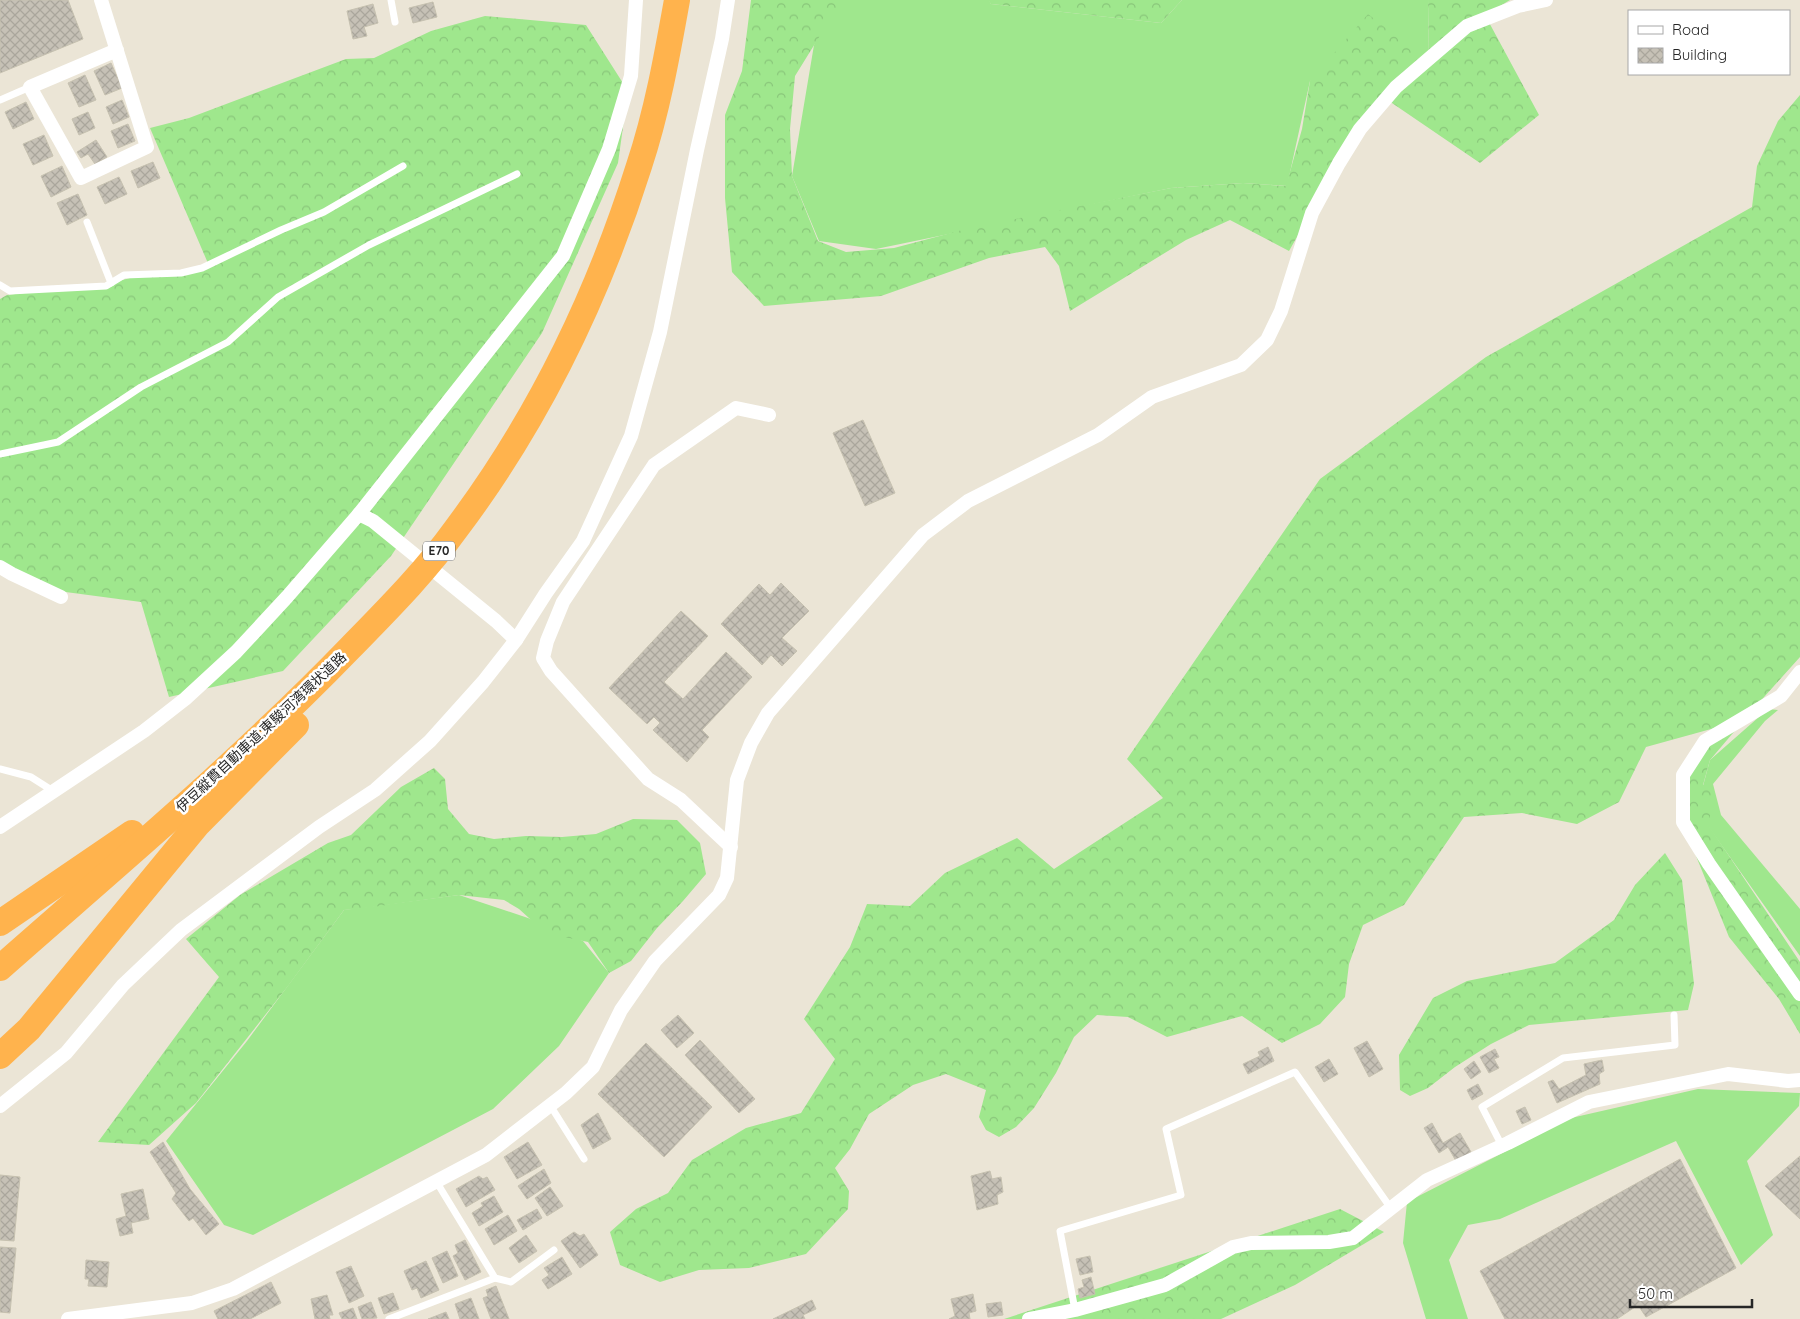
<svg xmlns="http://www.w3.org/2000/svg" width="1800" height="1319" font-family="Quicksand,'Noto Sans JP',sans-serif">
  <defs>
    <pattern id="forest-crowns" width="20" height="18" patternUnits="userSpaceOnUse" patternTransform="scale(1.25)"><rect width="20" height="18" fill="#9fe78d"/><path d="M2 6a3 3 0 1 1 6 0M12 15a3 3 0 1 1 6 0" fill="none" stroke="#89c67a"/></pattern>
    <pattern id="building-cross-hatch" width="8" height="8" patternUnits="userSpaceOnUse" patternTransform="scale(1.25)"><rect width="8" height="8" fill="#c6c1b6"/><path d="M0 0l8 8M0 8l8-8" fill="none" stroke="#aaa69c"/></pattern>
  </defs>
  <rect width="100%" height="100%" fill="#ebe5d6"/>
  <g fill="#9fe78d">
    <polygon points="836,0 989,0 991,4 1161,23 1182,0 1428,0 1429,62 1310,81 1287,186 1243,183 1171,188 876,249 819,241 792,176 814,45"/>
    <polygon points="1768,709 1778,710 1765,721 1713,784 1721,815 1800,909 1800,956 1708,826 1703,786 1710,760"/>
    <polygon points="459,895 528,918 583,941 609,973 559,1046 493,1109 253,1235 224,1225 166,1141 247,1041 344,910"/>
    <polygon points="1698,1089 1800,1093 1799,1106 1747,1161 1773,1235 1741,1265 1676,1141 1500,1219 1468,1225 1449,1260 1468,1319 1426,1319 1403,1243 1407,1202 1571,1118"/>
  </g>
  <g fill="url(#forest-crowns)">
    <polygon points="751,0 842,0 795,76 790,129 792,176 818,241 846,252 894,248 970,228 1171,188 1243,183 1286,186 1302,129 1310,81 1368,14 1427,61 1344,154 1289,251 1230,220 1186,240 1070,311 1059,266 1045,247 989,258 881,296 764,306 732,272 725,198 725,115 742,71"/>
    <polygon points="988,0 1182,0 1161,23 991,4"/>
    <polygon points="1428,0 1510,0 1485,15 1539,115 1480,163 1389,101 1429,62"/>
    <polygon points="485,16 586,25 628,91 618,163 542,333 391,556 283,671 169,697 141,602 58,591 0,564 0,299 7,295 111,283 145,274 210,268 150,128 189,118 346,59 374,58 431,31"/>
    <polygon points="1800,95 1800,657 1756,706 1710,760 1703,785 1713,784 1709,826 1800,962 1800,1034 1779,999 1729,937 1683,824 1681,777 1722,726 1646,747 1619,802 1577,824 1522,813 1464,817 1404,905 1363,925 1349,964 1345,997 1320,1024 1282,1043 1242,1016 1167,1037 1128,1017 1097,1015 1074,1037 1056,1073 1034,1108 1016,1127 999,1137 986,1130 979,1117 986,1090 946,1074 913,1085 869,1114 850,1149 835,1168 849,1191 848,1209 806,1254 749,1268 699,1270 660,1282 620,1265 610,1232 636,1209 668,1193 692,1160 746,1128 801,1113 835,1059 804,1019 850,947 867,904 910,906 945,873 1017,838 1054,869 1163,798 1127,759 1320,479 1486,357 1752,207 1757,166 1778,121"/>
    <polygon points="434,768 445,779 448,809 469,834 494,839 526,836 562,837 596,834 633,819 677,820 700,843 706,874 683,901 657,928 631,961 609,973 588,942 564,937 539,927 519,909 504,900 459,895 358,909 344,910 288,986 196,1103 149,1145 98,1142 219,977 186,939 240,895 328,843 351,835 401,787"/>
    <polygon points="1665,853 1682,880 1694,984 1688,1010 1529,1025 1491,1044 1455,1067 1428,1088 1410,1096 1400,1090 1399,1055 1433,998 1467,981 1555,963 1614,920 1635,885"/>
    <polygon points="1340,1209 1384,1232 1295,1285 1221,1319 1004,1319"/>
  </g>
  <g fill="url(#building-cross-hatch)" stroke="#c6c1b0">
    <polygon points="0,0 68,0 83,39 0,73"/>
    <polygon points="433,2 437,17 413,23 409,8"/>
    <polygon points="373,4 378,23 364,27 367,36 353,39 347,11"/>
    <polygon points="111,63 122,88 105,95 94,71"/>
    <polygon points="85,75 96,100 79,107 68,83"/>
    <polygon points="122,100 129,117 113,124 106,107"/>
    <polygon points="26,102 34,119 13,129 5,112"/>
    <polygon points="88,112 95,128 79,135 72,119"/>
    <polygon points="128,124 135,141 118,148 111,131"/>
    <polygon points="44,135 53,156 33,165 23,144"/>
    <polygon points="96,140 107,157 95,164 88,154 81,158 77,152"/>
    <polygon points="153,162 160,178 138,188 131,171"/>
    <polygon points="62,166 71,187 51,197 41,176"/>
    <polygon points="119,177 127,194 105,204 97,187"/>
    <polygon points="78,194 87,215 67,225 57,203"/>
    <polygon points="863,420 895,493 865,506 833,433"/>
    <polygon points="781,583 809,611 782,638 797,651 782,666 771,655 762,665 721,624 759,584 770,595"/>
    <polygon points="681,611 708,636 664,682 683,699 726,652 752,677 702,730 709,737 687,762 653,730 660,723 654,717 647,724 609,688"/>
    <polygon points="678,1015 694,1033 677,1048 661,1030"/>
    <polygon points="700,1040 755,1099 739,1113 685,1055"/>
    <polygon points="1367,1041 1383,1069 1369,1077 1354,1048"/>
    <polygon points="646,1043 712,1107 664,1157 598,1094"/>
    <polygon points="1268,1047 1274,1061 1248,1074 1243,1064 1260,1056 1258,1052"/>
    <polygon points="1495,1049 1499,1057 1494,1059 1499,1068 1489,1073 1480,1057"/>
    <polygon points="1329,1059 1338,1074 1324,1082 1315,1067"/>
    <polygon points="1602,1060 1604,1071 1599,1074 1600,1084 1557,1103 1548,1082 1553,1080 1559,1089 1586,1075 1584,1064"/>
    <polygon points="1474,1061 1481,1072 1471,1079 1464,1069"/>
    <polygon points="1478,1084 1483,1094 1472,1100 1467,1090"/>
    <polygon points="1525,1107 1531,1120 1522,1124 1516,1111"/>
    <polygon points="598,1113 611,1139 593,1149 581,1125"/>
    <polygon points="1432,1123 1443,1143 1460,1133 1471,1152 1456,1161 1448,1147 1439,1153 1424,1128"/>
    <polygon points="163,1142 190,1189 219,1224 206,1235 193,1218 189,1221 172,1199 176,1193 150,1152"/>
    <polygon points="528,1142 542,1165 517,1179 504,1157"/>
    <polygon points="1800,1156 1800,1219 1765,1186"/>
    <polygon points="1680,1159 1736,1268 1646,1317 1638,1305 1617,1319 1505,1319 1480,1271"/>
    <polygon points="544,1169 551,1183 527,1199 518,1186"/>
    <polygon points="990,1171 992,1179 1001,1177 1003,1192 997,1195 998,1204 977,1210 971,1176"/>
    <polygon points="0,1175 20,1177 14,1241 0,1240"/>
    <polygon points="479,1176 483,1179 487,1177 495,1190 466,1207 456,1189"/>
    <polygon points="550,1187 563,1206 547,1216 535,1198"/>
    <polygon points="143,1189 149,1219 131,1223 133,1233 120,1236 116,1219 126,1216 121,1194"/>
    <polygon points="494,1196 503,1212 479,1226 472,1213 483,1206 481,1203"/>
    <polygon points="537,1209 542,1218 523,1230 517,1220"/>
    <polygon points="508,1215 517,1231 494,1245 485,1229"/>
    <polygon points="574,1232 580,1236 584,1234 598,1255 580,1268 561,1241"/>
    <polygon points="526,1235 537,1251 519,1263 509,1248"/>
    <polygon points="465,1240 481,1272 465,1280 453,1256 458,1253 455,1245"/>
    <polygon points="0,1247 16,1248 10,1313 0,1312"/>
    <polygon points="447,1251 458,1276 443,1283 432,1258"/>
    <polygon points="1090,1256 1093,1272 1080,1275 1076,1259"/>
    <polygon points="562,1257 572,1274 548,1289 542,1280 549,1275 544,1268"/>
    <polygon points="86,1260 109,1262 107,1287 88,1286 89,1279 85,1279"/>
    <polygon points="426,1261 439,1290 421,1298 417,1288 412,1290 404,1271"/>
    <polygon points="351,1266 364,1296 349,1303 336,1272"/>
    <polygon points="1091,1277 1095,1294 1080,1298 1078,1289 1084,1287 1082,1280"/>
    <polygon points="271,1282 281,1303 250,1319 218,1319 214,1311"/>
    <polygon points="496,1286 509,1319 491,1319 483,1298 488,1296 486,1290"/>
    <polygon points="393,1293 399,1309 384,1314 378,1298"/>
    <polygon points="973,1294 976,1311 969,1313 970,1319 949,1319 955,1316 951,1299"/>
    <polygon points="327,1295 333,1315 329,1315 330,1319 315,1319 311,1299"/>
    <polygon points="471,1298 479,1319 460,1319 455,1304"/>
    <polygon points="812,1300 816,1309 803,1315 805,1319 773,1319"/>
    <polygon points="371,1302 377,1318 362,1319 358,1307"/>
    <polygon points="1001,1302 1003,1315 988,1317 986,1304"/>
    <polygon points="353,1308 357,1319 342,1319 339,1313"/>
    <polygon points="446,1312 449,1319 428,1319"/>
  </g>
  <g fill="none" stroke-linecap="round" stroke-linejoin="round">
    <g stroke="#fff" stroke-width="7">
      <polyline points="391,0 395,22"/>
      <polyline points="0,100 30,87"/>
      <polyline points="87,222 111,283"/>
      <polyline points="0,285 10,291 106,286 124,275 181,273 202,268 281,230 324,212 403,166"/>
      <polyline points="0,454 58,442 141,387 228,342 278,297 369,245 517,174"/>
      <polyline points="0,769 31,777 53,791"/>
      <polyline points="550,1105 584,1159"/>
      <polyline points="1502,1146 1482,1107 1563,1058 1675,1045 1674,1015"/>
      <polyline points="436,1181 495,1278 511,1282 554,1250"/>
      <polyline points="1075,1310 1060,1231 1181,1195 1166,1129 1295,1072 1390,1207"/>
      <polyline points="389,1319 495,1278"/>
    </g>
    <g stroke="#fff" stroke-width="14">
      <polyline points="101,0 147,147 81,178 30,87 117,50"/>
      <polyline points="359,514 373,521 496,621 516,640"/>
      <polyline points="0,567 12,574 61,597"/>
      <polyline points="1800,672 1781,696 1705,741 1683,775 1683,822 1709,864 1800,994"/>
      <polyline points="0,827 144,731 185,699 236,652 287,597 359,514 563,256 609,149 631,76 636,0"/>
      <polyline points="731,847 681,800 648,779 551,671 543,658 547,641 563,602 654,465 736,408 769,415"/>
      <polyline points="0,1106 66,1053 123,985 181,930 319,827 375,790 430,741 483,682 516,640 546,593 583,541 631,436 660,332 697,150 722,39 728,0"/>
      <polyline points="68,1319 192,1303 233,1289 486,1155 566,1093 593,1067 621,1010 655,961 719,895 727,878 737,780 751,743 768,713 923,535 968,501 1098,435 1152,397 1241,365 1267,340 1281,311 1312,213 1339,163 1360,129 1396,87 1467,26 1518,6 1546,0"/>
      <polyline points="1029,1319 1075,1310 1165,1285 1233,1247 1251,1243 1329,1242 1353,1238 1427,1180 1508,1143 1589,1102 1728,1074 1788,1081 1800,1080"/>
    </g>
    <g stroke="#ffb34d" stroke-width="26">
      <polyline points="0,923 132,833"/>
      <path d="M0,968C119,863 241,761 351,647C388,609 425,572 456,529C538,420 598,296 639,166C657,112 667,56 677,0"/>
      <polyline points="0,1056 29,1029 198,824 296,725"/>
    </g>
  </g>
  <g text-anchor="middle" stroke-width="5" stroke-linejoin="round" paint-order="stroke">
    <rect fill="#fff" stroke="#676767" stroke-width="1" x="423" y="541.5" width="32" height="19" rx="4"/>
    <g font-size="12" font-weight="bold" fill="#262626">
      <text x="439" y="555">E70</text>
    </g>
    <g font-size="14" fill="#262626" stroke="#fff">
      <text transform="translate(261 732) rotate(-43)" y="5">伊豆縦貫自動車道;東駿河湾環状道路</text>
    </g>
  </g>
  <rect x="1628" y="10" width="162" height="65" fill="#ffffff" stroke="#a8a8a8"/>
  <rect x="1638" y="26" width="25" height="8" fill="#ffffff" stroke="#a8a8a8"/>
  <text x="1672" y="35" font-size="15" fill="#262626">Road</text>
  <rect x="1638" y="48" width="25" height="15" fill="url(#building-cross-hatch)" stroke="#a8a8a8"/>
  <text x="1672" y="60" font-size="15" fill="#262626">Building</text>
  <path d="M1630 1299v8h122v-8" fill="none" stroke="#262626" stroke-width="2.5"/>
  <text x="1638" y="1299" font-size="15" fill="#262626" stroke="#ffffff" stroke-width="4" paint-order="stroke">50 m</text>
</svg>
